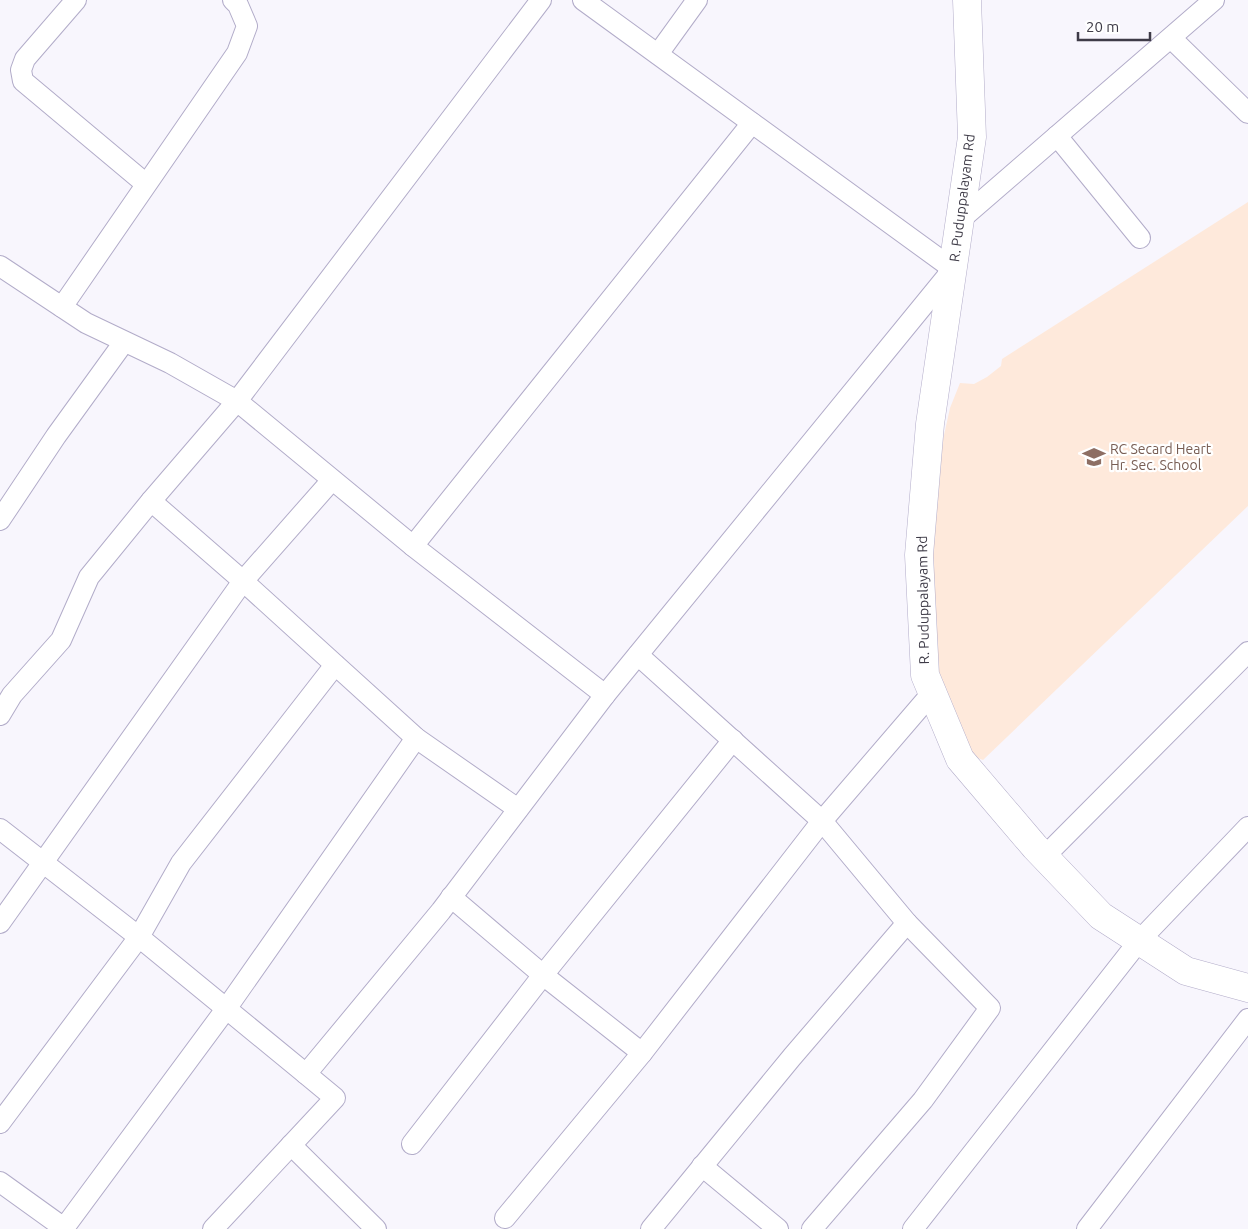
<svg xmlns="http://www.w3.org/2000/svg" width="1248" height="1229" font-family="Ubuntu,sans-serif">
  <rect width="100%" height="100%" fill="#f8f6fd"/>
  <polygon fill="#fee9db" points="1248,202 1248,506 983,760 970,755 932,678 927,512 950,408 960,383 974,384 987,377 1001,366 1002,359"/>
  <g fill="none" stroke-linecap="round" stroke-linejoin="round">
    <defs>
      <g id="street">
        <polyline points="76,0 25,59 21,70 23,81 146,184"/>
        <polyline points="1171,38 1248,113"/>
        <polyline points="658,54 697,0"/>
        <polyline points="1057,136 1140,238"/>
        <polyline points="960,220 1214,0"/>
        <polyline points="0,266 86,323 170,363 237,401 541,0"/>
        <polyline points="62,307 237,53 247,26 238,5 233,0"/>
        <polyline points="151,501 243,581 416,738 518,809"/>
        <polyline points="0,520 56,436 124,342"/>
        <polyline points="638,655 822,821 907,923 792,1057 651,1229"/>
        <polyline points="605,695 413,546 752,123"/>
        <polyline points="0,715 12,695 61,640 89,577 151,501 237,401 413,546"/>
        <polyline points="0,829 139,937 306,1074"/>
        <polyline points="1044,857 1248,652"/>
        <polyline points="451,897 543,975 642,1053"/>
        <polyline points="0,923 243,581 332,480"/>
        <polyline points="0,1123 139,937 181,863 335,665"/>
        <polyline points="412,1144 543,975 733,740"/>
        <polyline points="291,1145 376,1229"/>
        <polyline points="702,1166 778,1229"/>
        <polyline points="0,1182 64,1228 226,1009 416,738"/>
        <polyline points="505,1218 642,1053 822,821 932,693"/>
        <polyline points="213,1229 335,1098 306,1074 441,911 605,695 953,269 583,0"/>
        <polyline points="812,1229 923,1100 990,1008 907,923"/>
        <polyline points="913,1229 1139,941 1248,827"/>
        <polyline points="1087,1229 1248,1019"/>
      </g>
      <polyline id="secondary" points="967,0 972,137 930,424 919,555 925,675 960,759 1035,847 1101,916 1186,971 1248,988"/>
    </defs>
    <use href="#street" stroke="#b2acc9" stroke-width="22"/>
    <use href="#secondary" stroke="#b2acc9" stroke-width="29"/>
    <use href="#street" stroke="#fff" stroke-width="20"/>
    <use href="#secondary" stroke="#fff" stroke-width="28"/>
  </g>
  <defs>
    <symbol id="school-bare" viewBox="-9 -9 18 18"><path d="M0-5L7-2L0 1L-7-2ZM-4 1L0 2.5L4 1V4Q0 6-4 4Z" fill="#8d6e63" stroke="#fff" stroke-width="2.5" paint-order="stroke"/></symbol>
  </defs>
  <g fill-rule="evenodd">
    <use href="#school-bare" x="1078" y="441" width="32" height="32"/>
  </g>
  <g text-anchor="middle" stroke-width="4.5" stroke-linejoin="round" paint-order="stroke">
    <g font-size="14" fill="#3e3b47" stroke="#fff">
      <text transform="translate(962 198) rotate(-83)" y="5">R. Puduppalayam Rd</text>
      <text transform="translate(923 600) rotate(-91)" y="5">R. Puduppalayam Rd</text>
    </g>
    <g font-size="14" fill="#785e54" stroke="#fff" text-anchor="start">
      <text x="1110" y="454">RC Secard Heart<tspan x="1110" dy="16">Hr. Sec. School</tspan></text>
    </g>
  </g>
  <path d="M1078 32v8h72v-8" fill="none" stroke="#3e3b47" stroke-width="2.5"/>
  <text x="1086" y="32" font-size="15" fill="#3e3b47" stroke="#ffffff" stroke-width="4" paint-order="stroke">20 m</text>
</svg>
